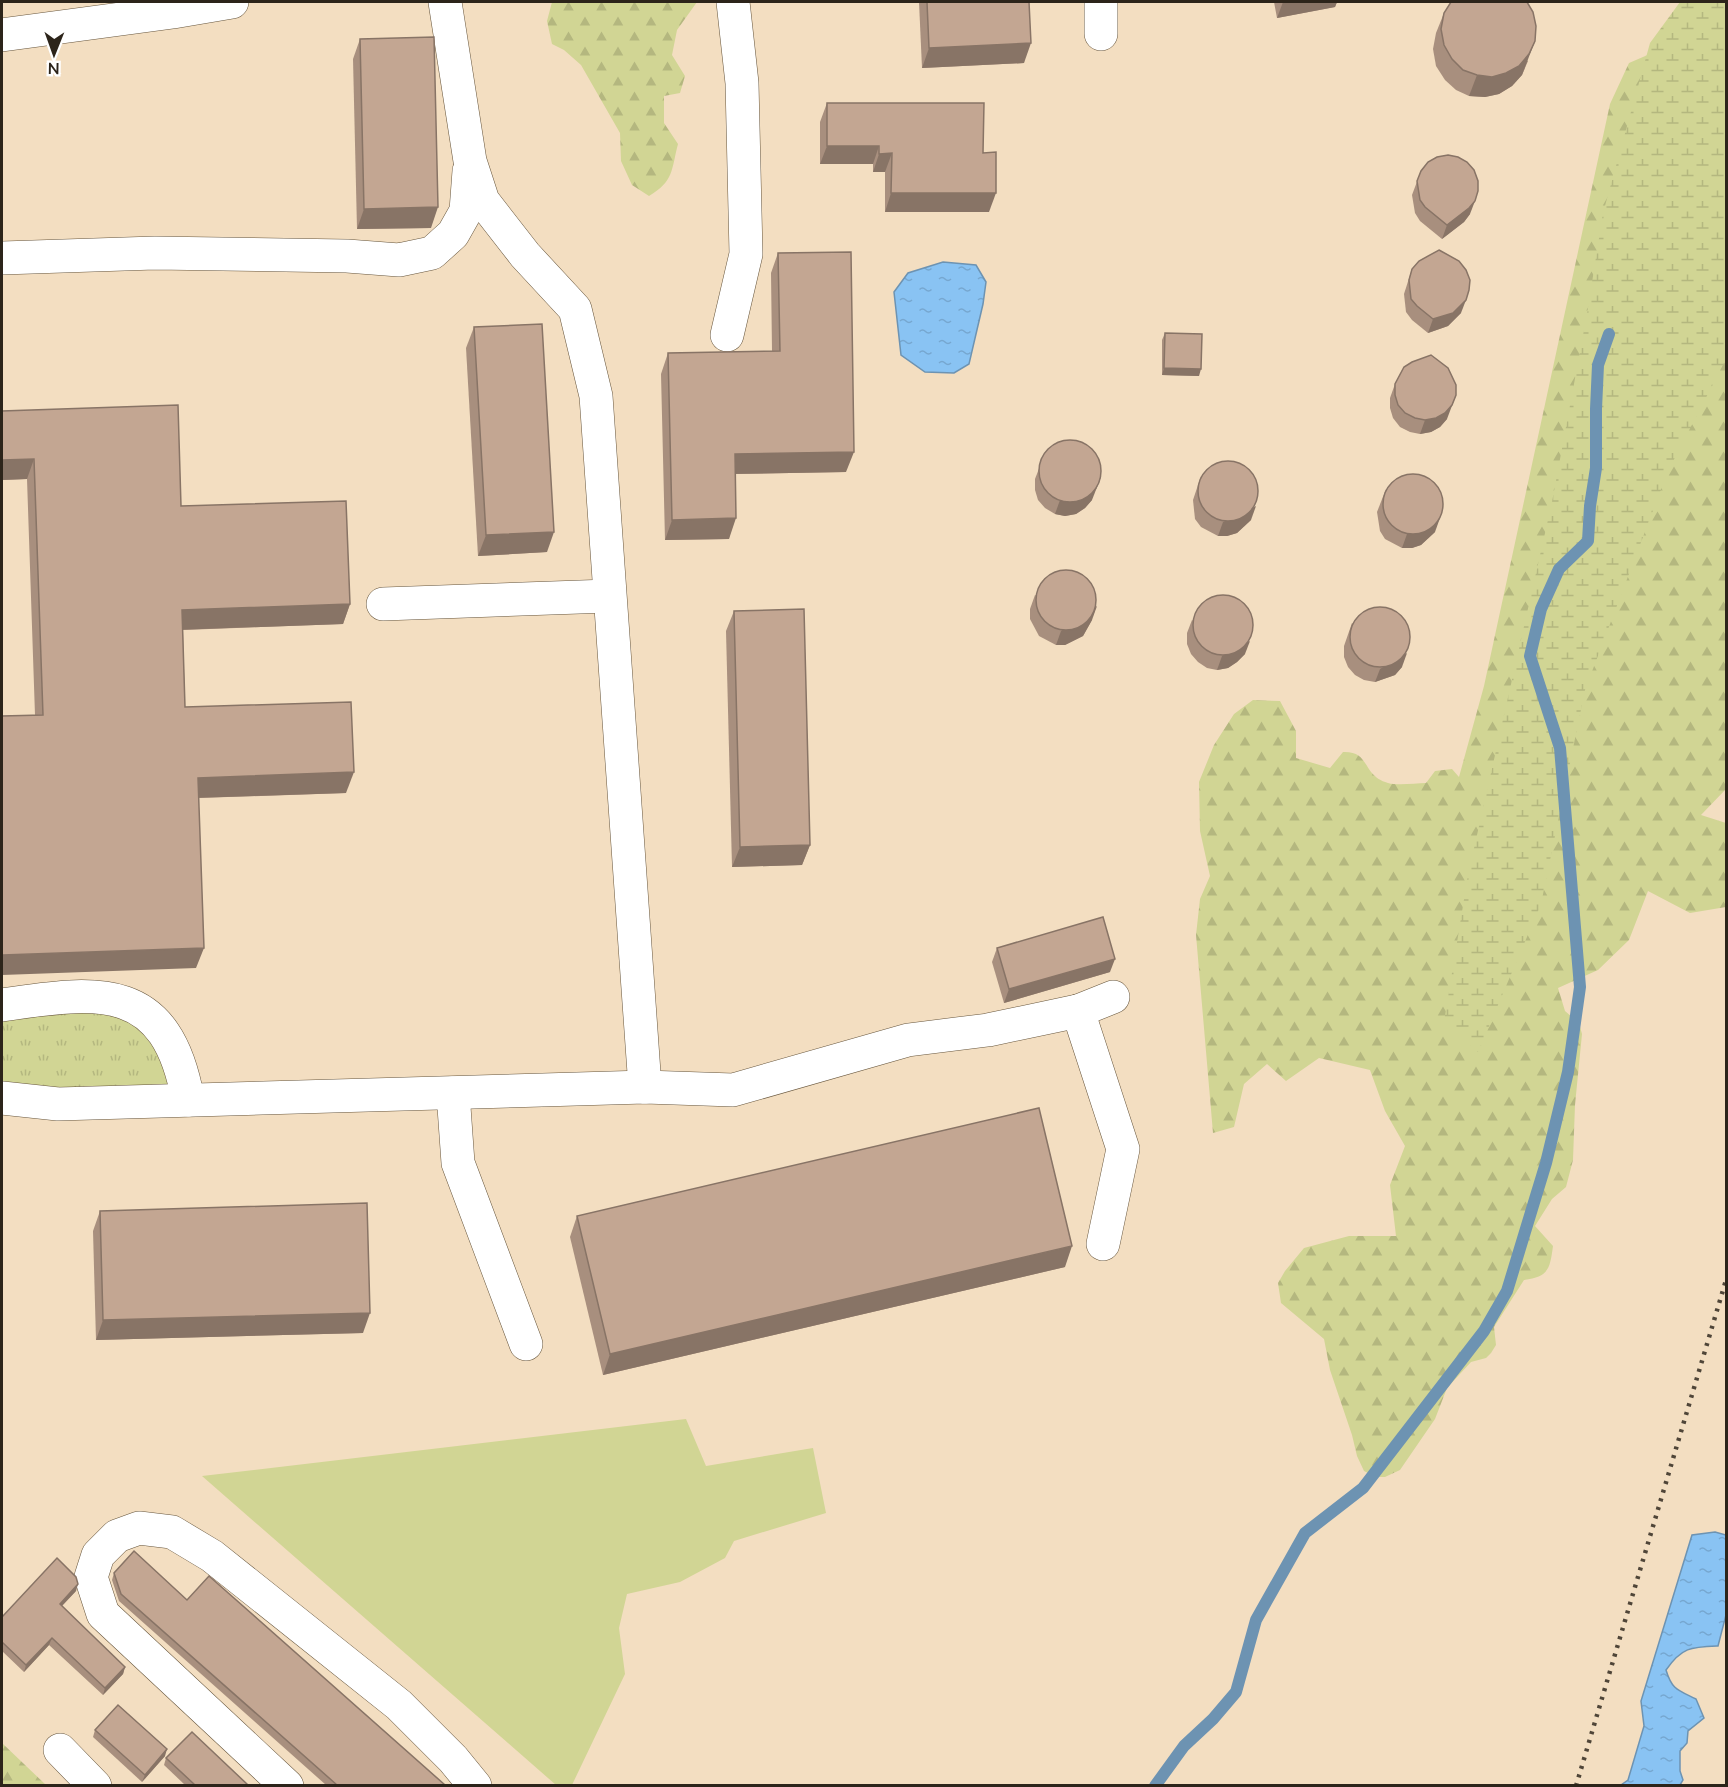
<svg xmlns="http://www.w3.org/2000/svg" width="1728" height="1787" font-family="'Nunito Sans',sans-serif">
  <defs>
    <pattern id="grass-tufts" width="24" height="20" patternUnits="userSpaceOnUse" patternTransform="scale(1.5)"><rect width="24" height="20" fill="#d1d594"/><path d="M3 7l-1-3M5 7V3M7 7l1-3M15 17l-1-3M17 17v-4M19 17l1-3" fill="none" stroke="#b4b77f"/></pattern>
    <pattern id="forest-firs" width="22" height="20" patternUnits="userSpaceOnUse" patternTransform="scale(1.5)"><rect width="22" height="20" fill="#d1d594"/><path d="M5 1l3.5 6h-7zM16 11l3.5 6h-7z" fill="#b4b77f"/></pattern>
    <pattern id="wetland-marsh" width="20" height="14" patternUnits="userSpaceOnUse" patternTransform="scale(1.5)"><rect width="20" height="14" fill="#d1d594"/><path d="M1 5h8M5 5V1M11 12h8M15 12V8" fill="none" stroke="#b4b77f"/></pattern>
    <pattern id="water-ripples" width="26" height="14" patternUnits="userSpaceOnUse" patternTransform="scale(1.5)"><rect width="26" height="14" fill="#89c3f3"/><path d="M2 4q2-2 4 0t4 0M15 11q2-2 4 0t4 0" fill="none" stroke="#76a7d0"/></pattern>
  </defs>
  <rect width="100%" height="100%" fill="#f3dec1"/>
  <polygon fill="url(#grass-tufts)" points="85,1011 123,1016 156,1044 168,1084 114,1092 2,1086 2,1019"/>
  <g fill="url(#forest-firs)">
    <path d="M552,2H697L677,30L672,55L685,76L680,93L664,96V123L678,144C671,171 674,181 649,196L632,185L621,161L620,133L581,65L564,50L552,44L547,21Z"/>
    <path d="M1687,38L1726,306V789L1701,815L1726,823V907L1690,913L1648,891L1629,940L1598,970L1558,988L1565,1011L1579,1023L1582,1034L1575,1105L1573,1160L1566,1187L1552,1199L1535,1226L1553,1246C1550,1268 1549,1277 1524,1280L1494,1327L1496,1345L1491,1353L1486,1358L1471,1362L1447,1388L1435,1419L1400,1470L1385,1477H1376L1364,1471L1357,1456L1352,1435L1330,1370L1324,1339L1281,1303L1278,1283L1285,1271L1304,1248L1349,1236H1396L1390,1185L1405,1146L1385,1111L1370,1070L1319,1058L1286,1081L1267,1064L1244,1084L1234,1127L1213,1133L1196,935L1200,899L1210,876L1200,831L1199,782L1214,745L1234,714L1253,700L1280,701L1296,731V758L1330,768L1343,752C1371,751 1361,775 1388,783C1399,786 1415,783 1426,783L1435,771L1452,769L1459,777L1484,686L1610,104L1629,63Z"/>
    <polygon points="2,1743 46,1785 2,1785"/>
  </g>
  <polygon fill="url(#wetland-marsh)" points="1680,2 1726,2 1726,359 1668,471 1585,690 1541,904 1478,1052 1444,1022 1468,875 1552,502 1587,314 1603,213 1650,43"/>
  <polygon fill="#d1d594" points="686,1419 706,1466 813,1448 826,1513 734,1541 725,1558 680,1582 627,1594 619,1628 625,1674 572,1785 556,1785 202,1476"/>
  <g fill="url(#water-ripples)" stroke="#6d93b2" stroke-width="1.5">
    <polygon points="943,262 976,265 986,282 983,304 969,364 954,373 925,372 901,355 894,292 908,273"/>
    <path d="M1715,1532L1726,1535V1615L1718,1646C1691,1647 1682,1647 1666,1670C1672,1690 1678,1690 1696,1699L1704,1718L1688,1731L1687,1743L1680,1751V1771L1683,1780L1680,1785H1621L1628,1780L1644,1726L1641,1701L1692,1535Z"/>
  </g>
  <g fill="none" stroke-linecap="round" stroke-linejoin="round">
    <polyline stroke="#6d93b2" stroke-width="12" points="1155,1786 1184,1746 1213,1719 1236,1692 1256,1620 1305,1533 1363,1488 1484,1331 1507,1291 1546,1163 1568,1072 1580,987 1560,748 1530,656 1541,609 1559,569 1588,541 1590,506 1596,468 1596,409 1598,365 1609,334"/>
    <defs>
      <g id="minor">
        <polyline points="445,2 470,161 483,201 525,255 575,309 596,396 645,1087"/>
        <polyline points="1101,2 1101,34"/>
        <polyline points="2,35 173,12 232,2"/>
        <polyline points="2,258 155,253 347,256 399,260 432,253 453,234 466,211 469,171"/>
        <polyline points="727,335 746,254 742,83 733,2"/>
        <polyline points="383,604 609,596"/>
        <path d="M2,1005C101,990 167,982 188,1100"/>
        <polyline points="1078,1011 1123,1149 1103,1244"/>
        <polyline points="453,1093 458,1163 526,1344"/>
        <polyline points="2,1098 58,1104 645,1087 733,1090 908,1040 988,1030 1078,1011 1113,997"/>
        <polyline points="60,1750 95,1786"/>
        <polyline points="287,1786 103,1614 91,1577 98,1555 117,1536 139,1528 172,1532 212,1556 399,1705 453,1759 475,1786"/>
      </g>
    </defs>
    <use href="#minor" stroke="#67563d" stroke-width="34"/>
    <use href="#minor" stroke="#fff" stroke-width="33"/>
    <polyline stroke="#4f4538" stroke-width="4.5" stroke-dasharray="3 6" stroke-linecap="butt" points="1576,1786 1726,1280"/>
  </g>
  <g fill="#a88f7e">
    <polygon points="919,2 1029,2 1024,63 922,68"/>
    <polygon points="1274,2 1337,2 1335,7 1277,18"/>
    <polygon points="1444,13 1528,61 1522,75 1512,86 1499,94 1485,97 1469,96 1456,90 1445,80 1436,66 1433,49 1436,33"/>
    <polygon points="360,39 431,228 357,229 353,59"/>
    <polygon points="827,103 983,153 989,212 885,212 885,172 873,172 873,164 820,164 820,122"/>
    <polygon points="1421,171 1470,214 1464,222 1442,239 1420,221 1415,213 1412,195"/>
    <polygon points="778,253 846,472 735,474 729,539 665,540 661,374 668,353 772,351 771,273"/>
    <polygon points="1412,269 1461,313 1448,326 1428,333 1412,320 1406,312 1404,294"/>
    <polygon points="474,327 547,552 478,556 466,348"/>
    <polygon points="1165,333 1199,376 1162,375 1162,340"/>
    <polygon points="1395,384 1447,419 1440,427 1431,432 1420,434 1410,432 1400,427 1393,418 1390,408 1390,398"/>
    <polygon points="2,411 181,506 350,604 343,624 183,630 185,707 346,793 199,798 196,968 35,715 27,479 2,480"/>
    <polygon points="1040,466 1092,500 1085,508 1076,514 1065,516 1055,514 1045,508 1038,500 1035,490 1035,479"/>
    <polygon points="1201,476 1251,520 1237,533 1227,536 1218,536 1201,527 1195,519 1193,500"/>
    <polygon points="1386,489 1435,532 1421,545 1412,548 1402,548 1385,539 1380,531 1377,512"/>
    <polygon points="1035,595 1092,620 1083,636 1065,645 1056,645 1039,636 1030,619 1030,609"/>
    <polygon points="734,611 810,845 802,865 732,867 726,631"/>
    <polygon points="1192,620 1245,654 1237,662 1228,668 1217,670 1207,668 1198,662 1191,654 1187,644 1187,633"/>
    <polygon points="1352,623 1402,667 1395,675 1375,682 1364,680 1355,675 1348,667 1344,657 1344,646"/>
    <polygon points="997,948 1110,972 1004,1003 992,962"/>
    <polygon points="100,1211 363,1333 96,1340 93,1231"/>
    <polygon points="577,1216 1065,1267 603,1375 570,1237"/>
    <polygon points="114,1573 187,1600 445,1785 326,1785 119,1601 112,1580"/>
    <polygon points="76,1591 62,1606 125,1667 123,1674 103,1695 49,1645 24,1672 2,1651 2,1617"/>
    <polygon points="95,1730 165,1756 142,1782 93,1737"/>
    <polygon points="166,1758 248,1785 185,1785 164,1765"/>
  </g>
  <g fill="#887466">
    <polygon points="1283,2 1337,2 1335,7 1277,18"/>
    <polygon points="1535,41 1522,75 1512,86 1499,94 1485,97 1469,96 1477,75"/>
    <polygon points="1031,43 1024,63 922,68 929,48"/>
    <polygon points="827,146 879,146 873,164 820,164"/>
    <polygon points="892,153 885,172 873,172 879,154"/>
    <polygon points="891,193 996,193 989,212 885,212"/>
    <polygon points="1475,201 1470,214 1464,222 1442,239 1447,225"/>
    <polygon points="438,207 431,228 357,229 364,209"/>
    <polygon points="1466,300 1461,313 1448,326 1428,333 1433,319"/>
    <polygon points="1164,368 1201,369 1199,376 1162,375"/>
    <polygon points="1456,395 1447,419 1440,427 1431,432 1420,434 1425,420"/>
    <polygon points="854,452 846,472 727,474 735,454"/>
    <polygon points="34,459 27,479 2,480 2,460"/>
    <polygon points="1101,477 1092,500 1085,508 1076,514 1065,516 1055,514 1060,500"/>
    <polygon points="1256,506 1251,520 1237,533 1227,536 1218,536 1223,522"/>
    <polygon points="736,518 729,539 665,540 672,520"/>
    <polygon points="1440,518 1435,532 1421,545 1412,548 1402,548 1407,534"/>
    <polygon points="554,532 547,552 478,556 486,535"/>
    <polygon points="350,604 343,624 175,630 182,610"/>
    <polygon points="1097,606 1092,620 1083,636 1065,645 1056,645 1061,631"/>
    <polygon points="1250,641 1245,654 1237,662 1228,668 1217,670 1222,656"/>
    <polygon points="1407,653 1402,667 1395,675 1375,682 1380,669"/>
    <polygon points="354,772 346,793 191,798 198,778"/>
    <polygon points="810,845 802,865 732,867 740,847"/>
    <polygon points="204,948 196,968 2,975 2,955"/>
    <polygon points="1115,959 1110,972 1004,1003 1009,989"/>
    <polygon points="1072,1246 1065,1267 603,1375 610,1354"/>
    <polygon points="370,1313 363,1333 96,1340 103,1320"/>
    <polygon points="78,1584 76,1591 57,1611 60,1604"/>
    <polygon points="52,1638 49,1645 24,1672 26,1665"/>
    <polygon points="125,1667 123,1674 103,1695 105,1688"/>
    <polygon points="167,1749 165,1756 142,1782 145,1775"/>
  </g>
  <g fill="#c3a692" stroke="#887466" stroke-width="1.5">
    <polygon points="927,2 1029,2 1031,43 929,48"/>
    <polygon points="1451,2 1527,2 1533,12 1536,26 1535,41 1529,54 1519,66 1506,73 1492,77 1477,75 1463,70 1452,59 1444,45 1441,29 1444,13"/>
    <polygon points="434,37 438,207 364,209 360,39"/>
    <polygon points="827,103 984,103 983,153 996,152 996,193 891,193 892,153 879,154 879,146 827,146"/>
    <polygon points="1448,155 1458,157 1467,162 1474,170 1478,181 1478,191 1475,201 1469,208 1447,225 1425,207 1420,200 1417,181 1421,171 1428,162 1437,157"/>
    <polygon points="1439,250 1459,261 1466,270 1470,280 1469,290 1466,300 1453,313 1433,319 1417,306 1411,299 1409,280 1412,269 1419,261"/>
    <polygon points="851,252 854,452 735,454 736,518 672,520 668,353 780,351 778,253"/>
    <polygon points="542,324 554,532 486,535 474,327"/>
    <polygon points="1165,333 1202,334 1201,369 1164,368"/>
    <polygon points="1431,355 1448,368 1456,385 1456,395 1452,405 1445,413 1436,418 1425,420 1415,418 1405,413 1398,405 1395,395 1395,384 1404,367 1412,362"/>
    <polygon points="178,405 181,506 346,501 350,604 182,610 185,707 351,702 354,772 198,778 204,948 2,955 2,716 43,715 34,459 2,460 2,411"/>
    <circle cx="1070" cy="471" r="31"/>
    <circle cx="1228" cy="491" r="30"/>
    <circle cx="1413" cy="504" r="30"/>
    <circle cx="1066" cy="600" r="30"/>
    <circle cx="1223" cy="625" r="30"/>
    <circle cx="1380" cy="637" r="30"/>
    <polygon points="804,609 810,845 740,847 734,611"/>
    <polygon points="1103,917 1115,959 1009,989 997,948"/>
    <polygon points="1039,1108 1072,1246 610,1354 577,1216"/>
    <polygon points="367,1203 370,1313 103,1320 100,1211"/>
    <polygon points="134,1551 187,1600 209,1576 445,1785 337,1785 121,1594 114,1573"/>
    <polygon points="57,1558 76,1577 78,1584 60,1604 125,1667 105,1688 52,1638 26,1665 2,1642 2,1617"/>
    <polygon points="118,1705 167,1749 145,1775 95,1730"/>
    <polygon points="192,1732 248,1785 195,1785 166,1758"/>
  </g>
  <rect width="1728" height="1787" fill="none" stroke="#2c241a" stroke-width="6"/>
  <g transform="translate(54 54) rotate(181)" stroke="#ffffff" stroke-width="4.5" paint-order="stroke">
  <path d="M0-4.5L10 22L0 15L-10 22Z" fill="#2c241a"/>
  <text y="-9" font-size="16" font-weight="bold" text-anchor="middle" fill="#2c241a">N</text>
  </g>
</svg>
